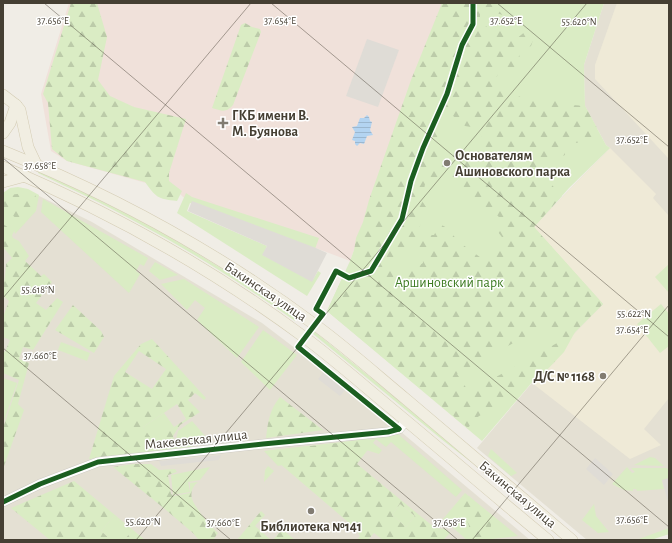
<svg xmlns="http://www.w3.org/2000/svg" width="672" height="543" font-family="'Alegreya Sans',sans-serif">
  <defs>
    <pattern id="forest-firs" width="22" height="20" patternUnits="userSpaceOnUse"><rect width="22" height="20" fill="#daecc4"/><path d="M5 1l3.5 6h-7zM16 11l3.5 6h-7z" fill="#bccba9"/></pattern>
    <pattern id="water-rules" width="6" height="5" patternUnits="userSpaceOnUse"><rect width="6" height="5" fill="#b3d4f1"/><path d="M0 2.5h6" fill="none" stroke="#9bb7cf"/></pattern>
  </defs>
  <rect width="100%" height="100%" fill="#f0ede6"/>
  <g fill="#e4e0d3">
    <polygon points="604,3 669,3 669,534 647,540 587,540 477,448 575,332 603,304 533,227 610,148 606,145 585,106 584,65"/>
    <polygon points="27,190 92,222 262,323 363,400 530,540 3,540 3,196"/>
  </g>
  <g fill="#efead7">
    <polygon points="617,3 669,3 668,158 595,79 595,65"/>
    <polygon points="610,148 656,194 653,198 669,216 669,398 644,429 661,445 630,459 532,383 567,341 603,304 533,227"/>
  </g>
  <polygon fill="#f0e1da" points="69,3 444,3 350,261 192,201 183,197 178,192 67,161 51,151 41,94"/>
  <g fill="#daecc4">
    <polygon points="444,3 604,3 584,65 585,106 606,145 610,148 569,188 534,227 603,304 575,332 482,441 327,311 350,261"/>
    <path d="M39,170C73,187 107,202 140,220C194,250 246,283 297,318L295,321C244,285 191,251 136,222C104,204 71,189 38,173Z"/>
    <polygon points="18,187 28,189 39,195 36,211 15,234 13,224 10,227 13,239 3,246 3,193 10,188"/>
    <polygon points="186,193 192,197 319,238 315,249 190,203 187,211 267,246 263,255 312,281 318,271 321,273 307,296 177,213"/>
    <polygon points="43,199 148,258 144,266 140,264 136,271 140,274 129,293 41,212"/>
    <polygon points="155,262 178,275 160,280 149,271"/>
    <polygon points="669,264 669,293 655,277"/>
    <polygon points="184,279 259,327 237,358 197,320 205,308 195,300 187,310 161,284"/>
    <polygon points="661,304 669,314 669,346 660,353 637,324"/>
    <polygon points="263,330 297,355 270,390 241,362"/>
    <polygon points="314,331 447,440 488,475 445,442 312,333"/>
    <polygon points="61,342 90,353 87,361 58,350"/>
    <polygon points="3,378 17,383 3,424"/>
    <polygon points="164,413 174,427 153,442 143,427"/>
    <polygon points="192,421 206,437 201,441 176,441 178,431"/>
    <polygon points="398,434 462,490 456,497 391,442 386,447 372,436"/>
    <polygon points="368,439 382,450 379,454 357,447 278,466 264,451"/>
    <polygon points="491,449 517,473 511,476 488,456"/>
    <polygon points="650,457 655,458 664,466 634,465"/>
    <polygon points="268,466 274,471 264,482 265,470"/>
    <polygon points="210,467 200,480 188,482 190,492 173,495 171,475"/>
    <polygon points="627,467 632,473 635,472 631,468 666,468 669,470 669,478 662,481 664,489 637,491 636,489 633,489 633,491 624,490 612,484"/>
    <polygon points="465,493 518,536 483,540 467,540 443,519"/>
    <polygon points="400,504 415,516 406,527 392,515"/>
    <polygon points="594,504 596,516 609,532 598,533 582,520"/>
    <polygon points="114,516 132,531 124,540 111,540 101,531"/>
    <polygon points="669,528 669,534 651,540 636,540"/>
  </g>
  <g fill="url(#forest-firs)" fill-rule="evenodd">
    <path d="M71,3H97L107,37L98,80L110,96L134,107L186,119L169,173V181L182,191L177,201C157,199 156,197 145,182L67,161L52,149L48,103L43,94Z"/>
    <path d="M442,3H491L503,15L482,9L480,12V23L489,28L507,32L516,39L526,31L535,34L531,46L519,52L521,72L513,75L506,68L500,66L494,87L507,91L525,99L551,100L560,97L573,105L585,106L597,128L594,139L576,143L570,140L563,144L565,155L548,162L552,172L551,184L562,196L534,227L603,304L575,332L564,352L546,371L502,402L476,418L468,428L327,311L344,274H354L363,266L358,260L354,251L356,238L363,222L369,200L411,80ZM430,107L446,110L465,126L477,128L482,137L476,150L466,157L458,149L439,147L437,129L423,113ZM432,179H446L462,184C466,192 468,201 476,205C486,211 496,212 503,221L498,232L505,241L498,253L484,260L459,242L447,228L440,224L434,235H425L419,229L422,219L428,210L422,201L425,184ZM411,243L422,254L423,263L407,273H401L394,263L399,259L407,256L406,245ZM546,325L557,343L469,392L457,374Z"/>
    <path d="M245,23L252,27L260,29L261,32L233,105C226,113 222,111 212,108L241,25Z"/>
    <path d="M25,193L35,194L37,203L31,214L16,228L11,237L19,241L29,256L25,261L41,276L44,274L52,282L36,303L46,310L57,298L63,302L33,350L23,347L19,359L29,363L18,404L24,410L3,469V428L19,380L3,373V351L5,352L10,340L3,337V317L9,301L3,296C3,284 6,275 6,264L12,258L3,247V237L5,236L6,234L3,231V224L9,228L17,219L6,210L3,214V199L9,195Z"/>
    <polygon points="73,305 101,331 104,337 94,353 55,330"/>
    <path d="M152,339L206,398L204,400L195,393L188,400L200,412L180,425L173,436L175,443L191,441L193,448L89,459L114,376L141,344ZM139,351L166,369L152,389L125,372ZM177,404L186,419L153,441L143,427Z"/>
    <path d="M280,397L323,430L266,438C268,423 269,410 280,397Z"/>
    <path d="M376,439L357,464L435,528L445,529L450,533L443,540H383L374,533L368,540H357L360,536L355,528L265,451ZM400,504L415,516L406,527L392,515Z"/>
    <path d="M133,464H151L159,470L175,469L177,472L168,475L171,494L174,496L190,493V483L198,482C193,486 190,492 192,499C196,509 210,526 218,533L213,540H199L193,533L166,510L113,467Z"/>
    <polygon points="74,481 145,540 124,540 132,531 114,516 101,531 111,540 50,540 11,508"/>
    <polygon points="469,496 492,518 490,533 493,540 468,540 469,526 461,505"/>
    <polygon points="261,511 265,515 255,526 271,540 237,540"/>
    <polygon points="282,529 295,540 273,540"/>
  </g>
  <g fill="#dfdcd6">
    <polygon points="367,39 399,50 378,107 346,96"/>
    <polygon points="192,201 316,248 327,253 312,282 262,255 267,246 188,211"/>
    <polygon points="323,373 345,390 340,396 318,379"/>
    <polygon points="242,438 244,443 205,448 204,442"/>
    <polygon points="221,455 219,460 161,466 159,461"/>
    <polygon points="595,458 613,474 604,485 586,469"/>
    <polygon points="669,478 669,506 662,480"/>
  </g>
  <polygon fill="url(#water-rules)" points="367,115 369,117 370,121 372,122 370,130 373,135 367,136 364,144 360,143 357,146 355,144 355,141 352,140 355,132 352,127 357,126 360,118 364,118"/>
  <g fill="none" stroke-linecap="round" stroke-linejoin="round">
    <defs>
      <polyline id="minor" points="3,502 40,484 98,462 263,444 388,432 399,429 406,421"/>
      <g id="major">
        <polyline points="3,95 16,105 20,110 28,147 36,164"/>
        <polyline points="3,133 10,123 16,105"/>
        <path d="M3,151C115,196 222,255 318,327C349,350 378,376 407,400C462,447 517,494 572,540"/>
        <path d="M3,167C109,211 212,269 304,337C335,360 363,385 392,409C444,452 496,497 548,540"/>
        <polyline points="3,182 25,176"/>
      </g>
    </defs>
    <use href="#minor" stroke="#cecbc4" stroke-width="10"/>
    <use href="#major" stroke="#d3cbb2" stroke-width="12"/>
    <use href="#minor" stroke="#fdfcfb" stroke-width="9"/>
    <use href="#major" stroke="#f1eee2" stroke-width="11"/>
    <defs>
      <g id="cycleway">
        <polyline points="399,429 298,347 323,314 316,309 336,271 349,278 371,271 402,219 411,181 423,148 447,94 462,45 473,24 473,3"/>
        <polyline points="3,502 40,484 98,462 263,444 388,432 399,429"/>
      </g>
    </defs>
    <use href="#cycleway" stroke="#fff" stroke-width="8"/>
    <use href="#cycleway" stroke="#1b5e20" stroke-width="5"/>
  </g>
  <path fill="none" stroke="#453f33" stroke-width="1" stroke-opacity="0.45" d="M44,3L669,527M271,3L669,337M497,3L669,147M3,158L458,540M3,298L251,3M3,348L231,540M3,538L5,540M136,540L587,3M472,540L669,305"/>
  <g fill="#817c72" stroke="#fff" stroke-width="1.5">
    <path d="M221 117h4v4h4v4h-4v4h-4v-4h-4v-4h4z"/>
    <circle cx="447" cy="163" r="4"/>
    <circle cx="603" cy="376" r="4"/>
    <circle cx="311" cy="511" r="4"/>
  </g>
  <g text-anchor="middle" stroke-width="3" stroke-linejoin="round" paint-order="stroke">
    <g font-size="14" font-weight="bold" fill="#453f33" stroke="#fff" text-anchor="start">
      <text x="232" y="120">ГКБ имени В.<tspan x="232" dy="16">М. Буянова</tspan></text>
      <text x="455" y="160">Основателям<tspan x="455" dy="16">Ашиновского парка</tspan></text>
      <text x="595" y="381" text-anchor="end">Д/C № 1168</text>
      <text x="311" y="531" text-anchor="middle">Библиотека №141</text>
    </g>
    <g font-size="14" fill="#3d7b22" stroke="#fff">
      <text x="449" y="287">Аршиновский парк</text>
    </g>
    <g font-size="14" fill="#453f33" stroke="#fff">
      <text transform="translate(266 291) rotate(34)" y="5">Бакинская улица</text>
      <text transform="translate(196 439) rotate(-6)" y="5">Макеевская улица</text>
      <text transform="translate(518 494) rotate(40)" y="5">Бакинская улица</text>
    </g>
  </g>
  <g font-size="10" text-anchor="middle" fill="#453f33" stroke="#fff" stroke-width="3" stroke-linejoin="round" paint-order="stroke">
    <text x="53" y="24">37.656°E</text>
    <text x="280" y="24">37.654°E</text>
    <text x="506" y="24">37.652°E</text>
    <text x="579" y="25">55.620°N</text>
    <text x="632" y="143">37.652°E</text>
    <text x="40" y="169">37.658°E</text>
    <text x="38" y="293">55.618°N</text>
    <text x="634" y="317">55.622°N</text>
    <text x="632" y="333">37.654°E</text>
    <text x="40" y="359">37.660°E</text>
    <text x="632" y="523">37.656°E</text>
    <text x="143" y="525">55.620°N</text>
    <text x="223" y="526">37.660°E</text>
    <text x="449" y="526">37.658°E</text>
  </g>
  <rect width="672" height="543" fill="none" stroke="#453f33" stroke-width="8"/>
</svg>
